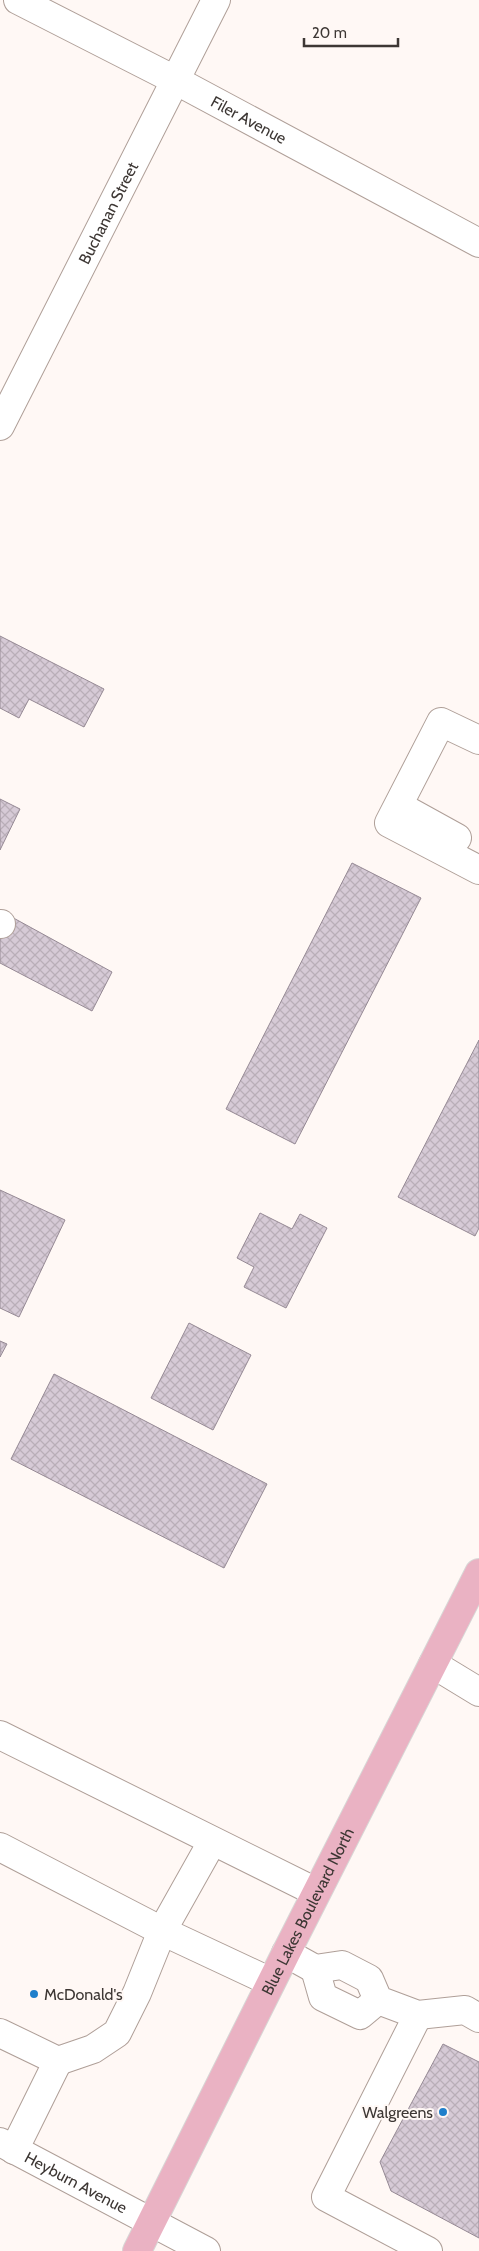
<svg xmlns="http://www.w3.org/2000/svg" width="479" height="2251" font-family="Cabin,sans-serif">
  <defs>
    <pattern id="building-cross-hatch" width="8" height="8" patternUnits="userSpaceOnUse" patternTransform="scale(1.25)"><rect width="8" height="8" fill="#d6cad6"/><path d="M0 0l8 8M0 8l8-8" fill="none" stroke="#b9aeb8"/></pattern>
  </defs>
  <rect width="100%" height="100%" fill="#fff8f5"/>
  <g fill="url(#building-cross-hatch)" stroke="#958994">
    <polygon points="0,636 104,689 84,727 29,699 19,718 0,708"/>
    <polygon points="0,799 20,809 0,850"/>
    <polygon points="352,863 421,898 295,1144 226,1109"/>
    <polygon points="8,915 112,972 92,1011 0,963 0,925"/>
    <polygon points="479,1040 479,1228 475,1236 398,1197"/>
    <polygon points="0,1190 65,1220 19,1317 0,1308"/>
    <polygon points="260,1213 292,1229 300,1214 327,1228 286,1308 244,1287 254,1267 237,1258"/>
    <polygon points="189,1323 251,1355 213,1430 151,1398"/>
    <polygon points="0,1341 7,1344 0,1357"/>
    <polygon points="54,1374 267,1484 224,1568 11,1459"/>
    <polygon points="443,2044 479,2062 479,2238 391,2191 380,2162"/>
  </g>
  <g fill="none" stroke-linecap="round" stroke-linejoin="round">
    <defs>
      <g id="minor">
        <path id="s1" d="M18,0L175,80L479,243"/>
        <path id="s2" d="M0,426L216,0"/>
        <polyline points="479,740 441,722 389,823 479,870"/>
        <polyline points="399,806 457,838"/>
        <polyline points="0,924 1,924"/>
        <polyline points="433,1664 479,1692"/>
        <polyline points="0,1735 316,1892"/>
        <polyline points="0,1847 162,1931 271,1982"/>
        <polyline points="286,1953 315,1969 342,1965 369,1979 378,2000 418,2015 465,2010 479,2018"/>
        <polyline points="315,1969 323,1997 360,2015 378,2000"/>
        <polyline points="418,2015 326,2197 428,2251"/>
        <polyline points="0,2033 58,2061 93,2049 117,2033 137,1993 162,1931 212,1842"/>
        <path id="s3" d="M0,2142L206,2251"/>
        <polyline points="14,2150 58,2061"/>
      </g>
      <g id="major">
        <path id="s4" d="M137,2251L286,1953L479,1573"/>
      </g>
    </defs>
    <use href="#minor" stroke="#af9f98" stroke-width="30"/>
    <use href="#major" stroke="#d8d7d6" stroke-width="30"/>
    <use href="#minor" stroke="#fff" stroke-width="28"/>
    <use href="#major" stroke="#eab2c3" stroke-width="28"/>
  </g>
  <g fill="#1f7fcb" stroke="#fff8f5" stroke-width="2">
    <circle cx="34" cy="1994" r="5"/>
    <circle cx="443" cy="2112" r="5"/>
  </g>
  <g text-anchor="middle" stroke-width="4" stroke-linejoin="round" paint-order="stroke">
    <g font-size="16" fill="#3d3734" stroke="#fff8f5">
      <text dy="6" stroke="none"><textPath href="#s1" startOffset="260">Filer Avenue</textPath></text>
      <text dy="6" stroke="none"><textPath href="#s2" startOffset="239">Buchanan Street</textPath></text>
      <text dy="6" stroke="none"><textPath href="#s4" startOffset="380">Blue Lakes Boulevard North</textPath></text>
      <text dy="6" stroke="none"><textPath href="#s3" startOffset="86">Heyburn Avenue</textPath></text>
    </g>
    <g font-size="16" fill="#3d3734" stroke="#fff8f5" text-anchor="start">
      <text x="44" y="2000">McDonald's</text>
      <text x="433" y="2118" text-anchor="end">Walgreens</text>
    </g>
  </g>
  <path d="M304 38v8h94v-8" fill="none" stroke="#3d3734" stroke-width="2.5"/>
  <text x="312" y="38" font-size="15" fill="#3d3734" stroke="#fff8f5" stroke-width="4" paint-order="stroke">20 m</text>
</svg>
